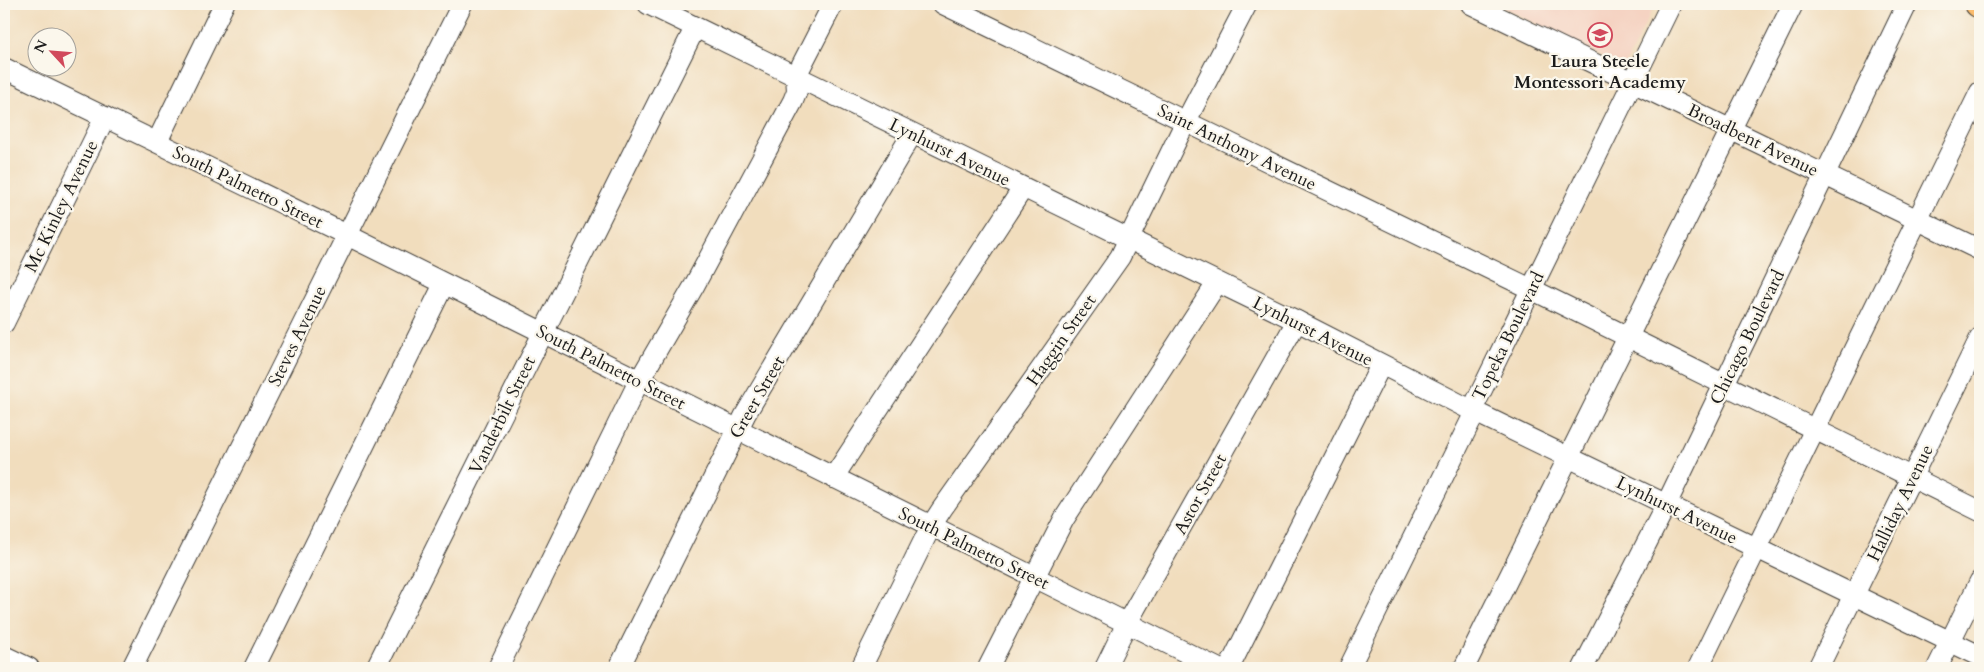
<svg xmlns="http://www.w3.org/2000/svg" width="1984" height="672" font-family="Cardo,serif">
  <rect width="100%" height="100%" fill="#fbf7ec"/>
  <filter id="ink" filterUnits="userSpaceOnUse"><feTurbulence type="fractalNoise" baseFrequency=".02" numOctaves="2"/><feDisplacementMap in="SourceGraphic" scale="10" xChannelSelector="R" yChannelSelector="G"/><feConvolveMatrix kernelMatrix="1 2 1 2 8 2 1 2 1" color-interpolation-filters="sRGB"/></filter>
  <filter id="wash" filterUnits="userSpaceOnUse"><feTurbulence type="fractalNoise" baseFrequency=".0096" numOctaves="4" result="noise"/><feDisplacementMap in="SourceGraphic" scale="20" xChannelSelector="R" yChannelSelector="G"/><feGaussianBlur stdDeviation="1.12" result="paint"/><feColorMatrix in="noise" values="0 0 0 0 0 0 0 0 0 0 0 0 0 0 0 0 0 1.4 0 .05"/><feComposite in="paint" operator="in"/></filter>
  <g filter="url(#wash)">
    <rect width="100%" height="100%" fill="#f1ddbd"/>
    <polygon fill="#f5d3c2" points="1496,4 1655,4 1624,67"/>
  </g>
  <g filter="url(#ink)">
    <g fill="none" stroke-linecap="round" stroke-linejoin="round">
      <defs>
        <g id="minor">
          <polyline points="648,4 1297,321 1475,412 1980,656"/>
          <polyline points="943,4 1531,289 1980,511"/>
          <polyline points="1471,4 1980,250"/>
          <polyline points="4,68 347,235 1217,668"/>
          <polyline points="157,142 224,4"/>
          <polyline points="4,323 105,117"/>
          <polyline points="833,478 1023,188"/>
          <polyline points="4,656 29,668"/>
          <polyline points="132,668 462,4"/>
          <polyline points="254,668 444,284"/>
          <polyline points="376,668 695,28"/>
          <polyline points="498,668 639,381 694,286 793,101 797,91 796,76 833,4"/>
          <polyline points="619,668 745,415 912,134"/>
          <polyline points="861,668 931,526 942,509 1120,257 1185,123 1247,4"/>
          <polyline points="988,668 1064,519 1217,283"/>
          <polyline points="1105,668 1127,623 1297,321"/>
          <polyline points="1229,668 1381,365"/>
          <polyline points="1349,668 1475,412 1473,408 1671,4"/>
          <polyline points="1464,668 1793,4"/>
          <polyline points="1583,668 1666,505 1907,4"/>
          <polyline points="1698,668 1980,92"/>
          <polyline points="1818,668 1980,338"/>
          <polyline points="1937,668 1980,581"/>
        </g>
        <polyline id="major" points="1978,4 1980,5"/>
      </defs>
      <use href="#minor" stroke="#3c3934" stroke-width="22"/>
      <use href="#major" stroke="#3c3934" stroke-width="28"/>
      <use href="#minor" stroke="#fff" stroke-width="20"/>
      <use href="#major" stroke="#fcbd6e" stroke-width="26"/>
    </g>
  </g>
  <defs>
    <symbol id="school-ring" viewBox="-11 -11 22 22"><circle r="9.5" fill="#fbf7ec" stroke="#d1495b" stroke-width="1.5"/><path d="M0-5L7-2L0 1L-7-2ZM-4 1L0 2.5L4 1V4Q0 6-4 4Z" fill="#d1495b"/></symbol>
  </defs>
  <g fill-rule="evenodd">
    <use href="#school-ring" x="1586" y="21" width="28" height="28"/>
  </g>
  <g text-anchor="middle" stroke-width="4.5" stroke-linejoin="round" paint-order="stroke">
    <g font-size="18" font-weight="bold" fill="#1c1c1c" stroke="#fbf7ec">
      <text x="1600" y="67">Laura Steele<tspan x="1600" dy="21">Montessori Academy</tspan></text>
    </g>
    <g font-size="18" fill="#1c1c1c" stroke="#fbf7ec">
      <text transform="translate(1753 140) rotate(26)" y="6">Broadbent Avenue</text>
      <text transform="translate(1237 147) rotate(26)" y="6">Saint Anthony Avenue</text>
      <text transform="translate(950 152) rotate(26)" y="6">Lynhurst Avenue</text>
      <text transform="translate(248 187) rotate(26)" y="6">South Palmetto Street</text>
      <text transform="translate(61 206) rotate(-64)" y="6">Mc Kinley Avenue</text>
      <text transform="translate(1313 331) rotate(27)" y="6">Lynhurst Avenue</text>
      <text transform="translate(297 336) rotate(-64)" y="6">Steves Avenue</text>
      <text transform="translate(1508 336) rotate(-64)" y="6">Topeka Boulevard</text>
      <text transform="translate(1747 337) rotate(-64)" y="6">Chicago Boulevard</text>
      <text transform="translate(1061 340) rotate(-55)" y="6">Haggin Street</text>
      <text transform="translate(611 367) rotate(27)" y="6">South Palmetto Street</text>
      <text transform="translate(757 397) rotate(-60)" y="6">Greer Street</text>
      <text transform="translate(502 415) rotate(-64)" y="6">Vanderbilt Street</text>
      <text transform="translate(1200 494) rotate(-61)" y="6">Astor Street</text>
      <text transform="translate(1900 503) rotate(-64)" y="6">Halliday Avenue</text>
      <text transform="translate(1677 510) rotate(26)" y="6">Lynhurst Avenue</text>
      <text transform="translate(974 548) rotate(26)" y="6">South Palmetto Street</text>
    </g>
  </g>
  <rect width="1984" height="672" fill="none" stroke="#fbf7ec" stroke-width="20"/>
  <g transform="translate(52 52) rotate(296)"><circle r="24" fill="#fbf7ec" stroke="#a29f99"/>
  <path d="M0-4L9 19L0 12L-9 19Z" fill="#d1495b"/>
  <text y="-8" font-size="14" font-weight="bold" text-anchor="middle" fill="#1c1c1c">N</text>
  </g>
</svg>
